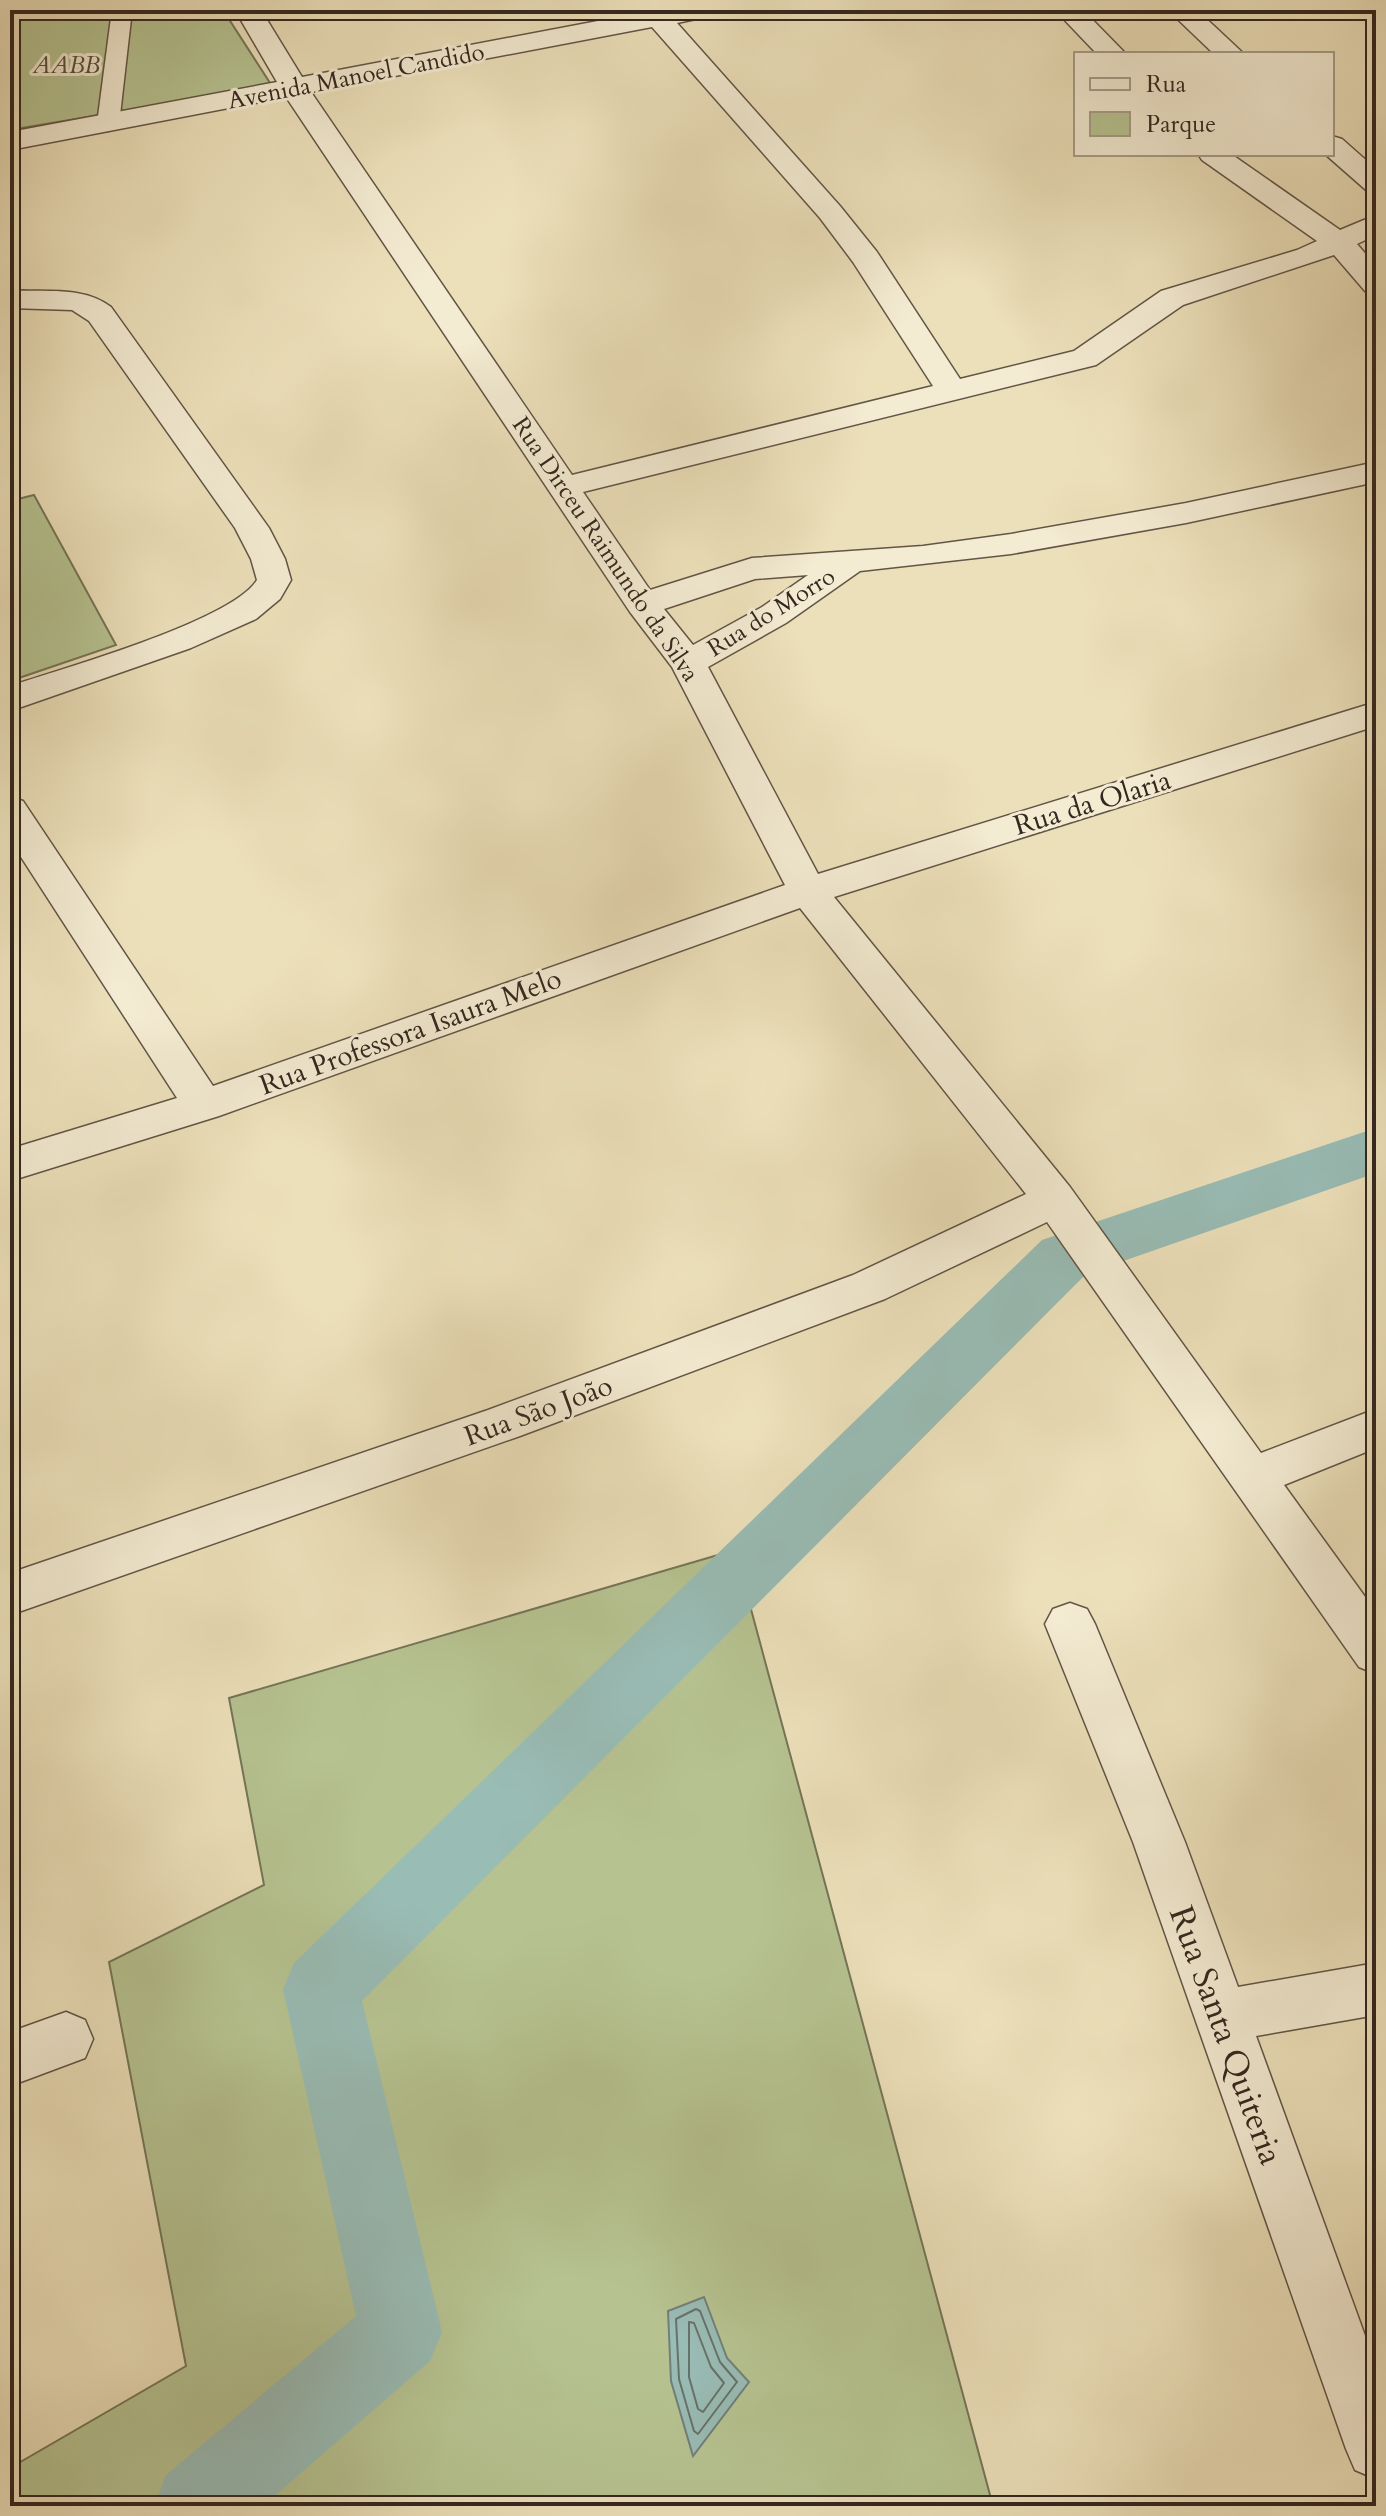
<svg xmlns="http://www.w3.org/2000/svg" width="1386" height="2516" font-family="Cardo,serif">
  <rect width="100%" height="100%" fill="#ece0ba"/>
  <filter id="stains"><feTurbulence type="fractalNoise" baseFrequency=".0025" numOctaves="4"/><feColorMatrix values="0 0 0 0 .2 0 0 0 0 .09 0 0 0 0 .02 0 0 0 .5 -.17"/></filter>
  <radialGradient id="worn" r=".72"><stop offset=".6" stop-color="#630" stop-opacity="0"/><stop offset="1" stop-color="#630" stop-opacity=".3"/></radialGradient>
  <g fill="#b6c391" stroke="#757558" stroke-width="2">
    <polygon points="10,10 223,10 272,86 10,130"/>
    <polygon points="34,495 116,645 10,681 10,501"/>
    <polygon points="735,1550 993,2506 10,2506 10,2468 186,2366 109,1962 264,1885 229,1698"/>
  </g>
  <polygon fill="#99bcb5" stroke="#718079" stroke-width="2" points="704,2297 727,2358 749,2382 693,2456 671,2381 668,2311"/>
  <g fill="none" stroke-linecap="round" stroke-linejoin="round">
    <g stroke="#66726a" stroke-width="2">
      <polygon points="696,2309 700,2311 720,2362 737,2382 698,2434 694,2431 679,2379 676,2319"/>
      <polygon points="689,2322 694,2323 711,2367 724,2383 703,2412 698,2409 689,2377"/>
    </g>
    <polygon fill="#99bcb5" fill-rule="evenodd" points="1376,1128 1376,1173 1086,1274 362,2001 442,2332 430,2361 263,2506 154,2506 166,2475 356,2316 283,1989 294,1963 1042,1240"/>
    <defs>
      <polygon id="lane" points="112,10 132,10 119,124 108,131 97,124"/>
      <g id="street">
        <path d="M235,10H261L302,77L640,13L638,10H714L710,16L677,23L840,206L877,252L960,379L1074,351L1161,291L1297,250L1317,241L1202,160L1198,154H1231L1340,230L1376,215V235L1357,244L1376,266V294L1365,291L1334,255L1183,305L1096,365L583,492L650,590L752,558L923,546L1011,534L1186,503L1376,462V482L1186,523L1011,554L860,571L786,623L708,667L818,874L1376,702V726L834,897L1070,1187L1261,1453L1376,1409V1448L1284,1485L1376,1612V1674L1359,1667L1047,1222L885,1299L520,1436L10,1615V1573L488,1410L853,1275L1026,1194L800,908L219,1116L10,1181V1149L177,1098L10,840V797L23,801L213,1086L785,885L672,667L630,612L286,97L10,150V132L277,82ZM652,27L820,218L853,262L933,386L572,475L311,92ZM808,575L762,607L693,645L664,609L755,579Z"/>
        <polygon points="1055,10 1083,10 1126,54 1097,54"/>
        <polygon points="1168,10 1197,10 1244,54 1214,54"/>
        <polygon points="1332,136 1342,139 1376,169 1376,193 1366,190 1325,154 1332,154"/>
        <path d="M10,290C45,293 82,285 111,307L269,528L285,559L291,580L280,599L256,619L191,648L10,711V686C61,669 232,621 257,580L251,559L235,528L89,321L72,310L10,308Z"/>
        <polygon points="1070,1603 1087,1609 1095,1624 1185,1842 1238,1987 1376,1963 1376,2015 1256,2036 1376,2366 1376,2479 1355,2470 1346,2449 1133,1842 1045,1624 1053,1609"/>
        <polygon points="66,2012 85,2020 93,2039 85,2058 10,2086 10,2032"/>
      </g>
    </defs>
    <use href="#lane" stroke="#625546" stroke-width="3"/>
    <use href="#street" stroke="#625546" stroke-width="3"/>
    <use href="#lane" fill="#f3ebd2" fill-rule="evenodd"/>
    <use href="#street" fill="#f3ebd2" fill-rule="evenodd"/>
  </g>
  <g text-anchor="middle" stroke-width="6" stroke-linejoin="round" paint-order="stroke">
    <g font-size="24" font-style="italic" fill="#544e3c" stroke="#f3ebd2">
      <text x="66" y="73">AABB</text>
    </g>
    <g font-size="24" fill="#34271f" stroke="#f3ebd2">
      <text transform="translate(356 76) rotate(-11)" y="8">Avenida Manoel Candido</text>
      <text transform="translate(606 549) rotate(56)" y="8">Rua Dirceu Raimundo da Silva</text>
      <text transform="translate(771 612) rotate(-32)" y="8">Rua do Morro</text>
    </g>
    <g font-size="28" fill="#34271f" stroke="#f3ebd2">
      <text transform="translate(1092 802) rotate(-17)" y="10">Rua da Olaria</text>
      <text transform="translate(410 1031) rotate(-20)" y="10">Rua Professora Isaura Melo</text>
      <text transform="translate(538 1410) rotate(-20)" y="10">Rua São João</text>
    </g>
    <g font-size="34" fill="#34271f" stroke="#f3ebd2">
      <text transform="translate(1227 2035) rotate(70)" y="12">Rua Santa Quiteria</text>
    </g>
  </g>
  <rect width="1386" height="2516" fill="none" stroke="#ece0ba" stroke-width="40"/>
  <rect x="12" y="12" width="1362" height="2492" fill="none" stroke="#34271f" stroke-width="4"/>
  <rect x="20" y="20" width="1346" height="2476" fill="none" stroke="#34271f" stroke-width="2"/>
  <rect x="1074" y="52" width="260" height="104" fill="#f3ebd2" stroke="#a79d8a" stroke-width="2"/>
  <rect x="1090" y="78" width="40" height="12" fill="#f3ebd2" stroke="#a79d8a" stroke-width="2"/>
  <text x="1146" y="92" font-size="24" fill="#34271f">Rua</text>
  <rect x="1090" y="112" width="40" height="24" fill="#b6c391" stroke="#a79d8a" stroke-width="2"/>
  <text x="1146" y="132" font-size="24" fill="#34271f">Parque</text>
  <rect width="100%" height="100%" filter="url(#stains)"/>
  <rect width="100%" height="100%" fill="url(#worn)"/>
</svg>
